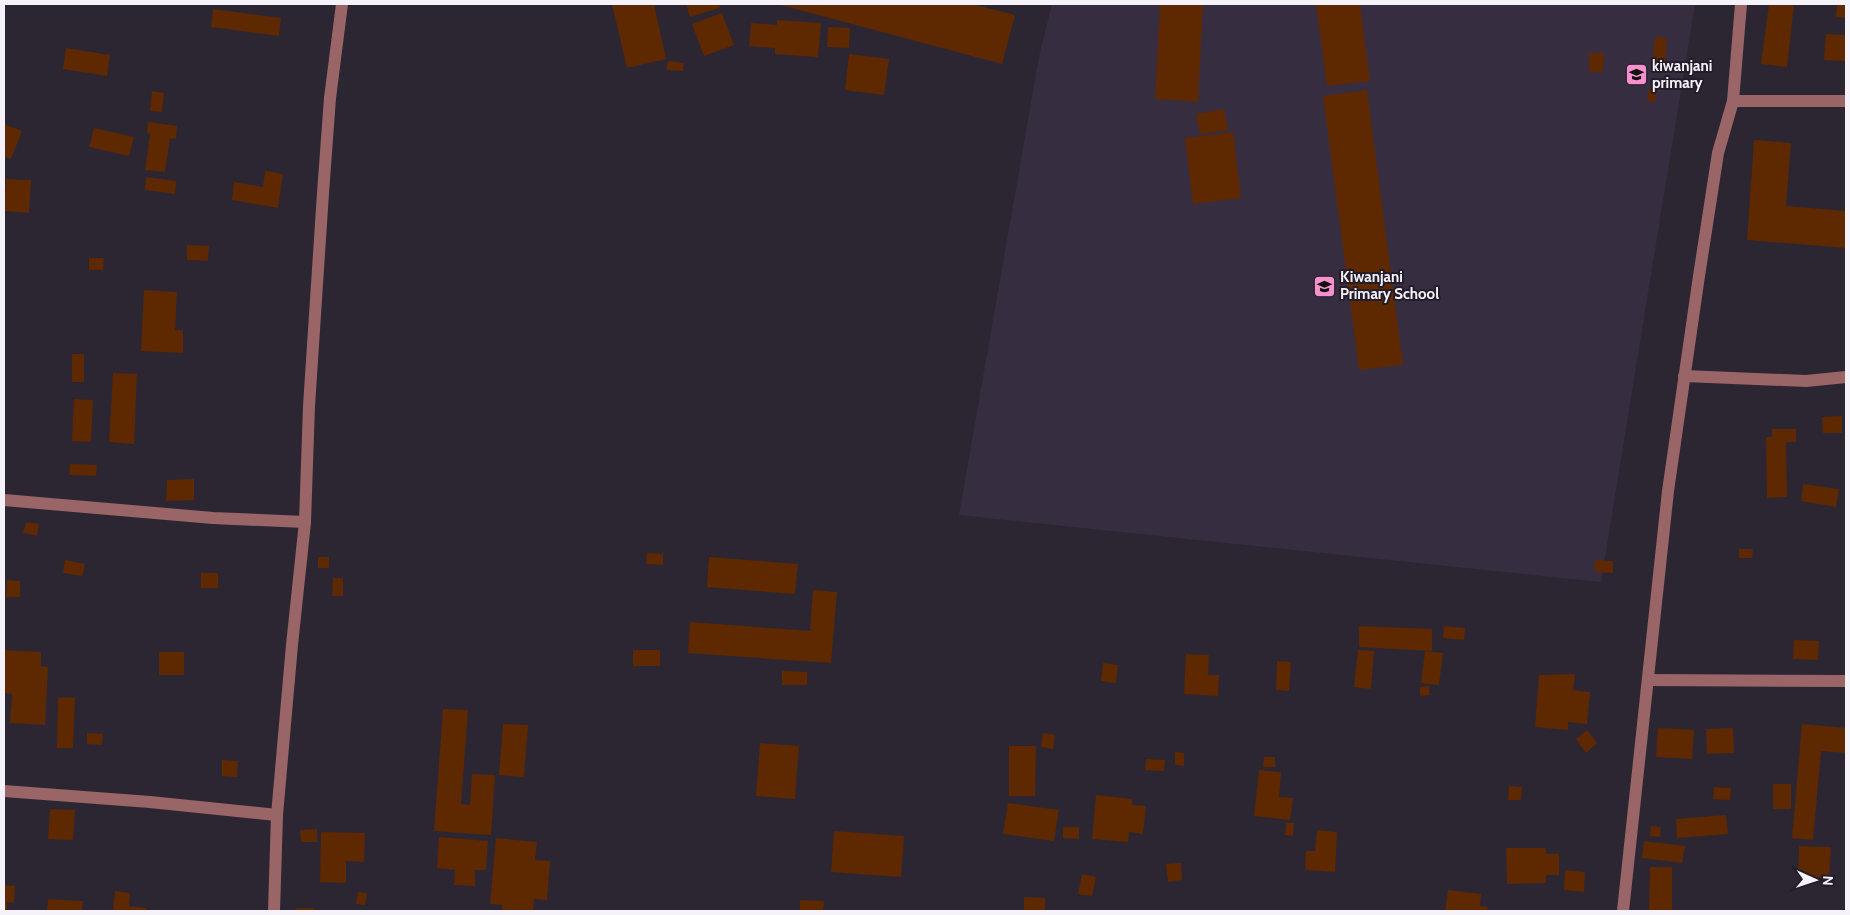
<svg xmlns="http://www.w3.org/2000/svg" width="1850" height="915" font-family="Cabin,sans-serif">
  <rect width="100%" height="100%" fill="#2c2633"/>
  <polygon fill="#372d40" points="1052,4 1695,4 1601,582 959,515 1039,57"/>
  <g fill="#5e2800">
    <polygon points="612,4 654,4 666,59 627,68"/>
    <polygon points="686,4 719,4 720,8 690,17"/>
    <polygon points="777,4 972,4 1015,15 1002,64"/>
    <polygon points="1160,4 1203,4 1198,102 1155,99"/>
    <polygon points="1316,4 1360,4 1370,81 1327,86"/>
    <polygon points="1769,4 1794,5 1787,67 1761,64"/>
    <polygon points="1837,4 1846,4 1846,18 1836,17"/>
    <polygon points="213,9 281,18 279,36 211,27"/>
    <polygon points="722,13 734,45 704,56 692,24"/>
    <polygon points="777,20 821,23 818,57 775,54 775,48 749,46 751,23 777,25"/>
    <polygon points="828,27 850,28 849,48 827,47"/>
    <polygon points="1826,34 1846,35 1846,61 1824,60"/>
    <polygon points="1655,37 1667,38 1665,64 1652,63"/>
    <polygon points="66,48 110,55 107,76 63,69"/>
    <polygon points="1589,53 1604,53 1603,72 1589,72"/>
    <polygon points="849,54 889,59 884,95 845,90"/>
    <polygon points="668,61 684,63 683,71 666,70"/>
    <polygon points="1649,88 1657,89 1656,102 1647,101"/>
    <polygon points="1367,90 1403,365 1359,370 1323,96"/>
    <polygon points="152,91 164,93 162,112 150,111"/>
    <polygon points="1224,109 1228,130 1200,134 1196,114"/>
    <polygon points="148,122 177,126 176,139 170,138 165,172 145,170 150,134 147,133"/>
    <polygon points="4,124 22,131 11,159 4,156"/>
    <polygon points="94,128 134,137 129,156 89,147"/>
    <polygon points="1233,132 1241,198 1193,204 1185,138"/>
    <polygon points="1754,140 1791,143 1786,206 1846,211 1846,248 1747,240"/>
    <polygon points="265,171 283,174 278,208 232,200 234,182 263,187"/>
    <polygon points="146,177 176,181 175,194 145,190"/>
    <polygon points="6,179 31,180 29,213 4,211"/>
    <polygon points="187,245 209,246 208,261 187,260"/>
    <polygon points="89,258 104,258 103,270 89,270"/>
    <polygon points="144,290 177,292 175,330 183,330 183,353 141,351"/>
    <rect x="72" y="354" width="12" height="28"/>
    <polygon points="113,373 137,374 134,444 109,442"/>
    <polygon points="74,399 93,400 91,442 72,441"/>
    <polygon points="1842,416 1842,433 1823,433 1822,417"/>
    <polygon points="1772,429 1796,429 1796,442 1786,442 1787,497 1767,498 1766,437 1772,437"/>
    <polygon points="70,464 97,465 96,476 69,475"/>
    <polygon points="194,479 194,500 166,501 167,480"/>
    <polygon points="1803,484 1839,489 1836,507 1801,501"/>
    <polygon points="26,522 39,524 37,536 23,533"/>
    <polygon points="1739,549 1753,549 1752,558 1739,558"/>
    <polygon points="647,553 663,554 663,565 646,564"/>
    <rect x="318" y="557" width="11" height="11"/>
    <polygon points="709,557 798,564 795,594 707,587"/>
    <polygon points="65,560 85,564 82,576 63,573"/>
    <polygon points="1595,560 1613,561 1613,573 1595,572"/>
    <rect x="201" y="573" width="17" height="15"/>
    <polygon points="333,578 343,578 343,596 332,596"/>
    <polygon points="7,580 20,581 20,597 6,597"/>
    <polygon points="813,590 837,592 831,663 688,653 690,622 810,631"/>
    <polygon points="1359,626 1432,629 1432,651 1359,647"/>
    <polygon points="1444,626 1465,628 1464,640 1443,638"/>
    <polygon points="1794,640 1819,641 1818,660 1793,659"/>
    <polygon points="4,650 41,652 41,666 48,667 45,725 10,723 12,694 4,693"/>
    <rect x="633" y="650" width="27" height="16"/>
    <polygon points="1358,650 1374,651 1371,689 1354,687"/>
    <polygon points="1425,651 1443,653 1439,685 1421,683"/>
    <rect x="159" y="652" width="25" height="23"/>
    <polygon points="1186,654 1209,655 1208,675 1219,675 1218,696 1184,694"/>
    <polygon points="1277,661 1291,662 1289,691 1276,690"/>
    <polygon points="1103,663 1118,665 1116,683 1101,681"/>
    <polygon points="782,671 807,672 807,685 782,685"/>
    <polygon points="1575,674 1573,690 1590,692 1587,724 1568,722 1568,730 1535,727 1539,675"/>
    <polygon points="1429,686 1430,695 1420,696 1420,687"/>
    <polygon points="58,697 75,698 73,748 57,748"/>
    <polygon points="443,709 468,710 461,804 470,805 472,774 495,775 491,835 434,831"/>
    <polygon points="503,724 528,725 524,777 499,775"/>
    <polygon points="1802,724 1846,728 1846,753 1821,751 1813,840 1792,838"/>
    <polygon points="1658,728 1694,730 1692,759 1656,757"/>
    <polygon points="1733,728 1734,753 1707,754 1706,729"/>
    <polygon points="1587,730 1597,743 1586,753 1576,739"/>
    <polygon points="87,733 103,734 102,745 87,744"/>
    <polygon points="1043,733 1055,735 1053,749 1041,747"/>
    <polygon points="760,743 799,746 795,799 756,796"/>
    <polygon points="1009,746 1036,746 1035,796 1009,796"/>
    <polygon points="1175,752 1184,753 1184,766 1175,765"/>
    <polygon points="1264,757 1275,757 1275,767 1263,767"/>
    <polygon points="1146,759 1165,760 1164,771 1145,770"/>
    <polygon points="222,760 238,761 237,777 222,776"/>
    <polygon points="1259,770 1281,772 1279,797 1293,798 1290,820 1254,816"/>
    <rect x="1773" y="784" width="18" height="25"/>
    <polygon points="1509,786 1522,787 1521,800 1508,800"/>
    <polygon points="1714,787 1731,788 1730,800 1713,799"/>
    <polygon points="1096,795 1132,799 1132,805 1146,806 1143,834 1129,832 1128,842 1092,839"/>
    <polygon points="1008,803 1059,810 1054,841 1003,834"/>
    <polygon points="50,809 75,810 73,840 48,839"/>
    <polygon points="1726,815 1728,834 1677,838 1676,819"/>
    <polygon points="1286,823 1294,823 1293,836 1285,835"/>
    <polygon points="1651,826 1661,827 1660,837 1650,836"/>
    <polygon points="1063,827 1079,827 1079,839 1063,838"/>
    <polygon points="317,829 317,842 301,842 300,830"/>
    <polygon points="1317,830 1337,832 1335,872 1305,870 1306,851 1315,851"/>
    <polygon points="834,831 904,836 901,877 831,872"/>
    <polygon points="321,832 365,833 364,862 346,861 346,883 320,882"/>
    <polygon points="439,837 488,841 486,870 475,870 475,886 454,885 455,870 437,868"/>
    <polygon points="496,838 537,842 535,860 550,861 547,900 534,899 533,911 502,911 502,905 490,904"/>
    <polygon points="1644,841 1685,846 1682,863 1642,858"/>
    <polygon points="1799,846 1831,847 1829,878 1798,877"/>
    <polygon points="1506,848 1546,848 1546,854 1559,854 1559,875 1546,875 1546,883 1507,884"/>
    <polygon points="1181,863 1182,880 1168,882 1166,864"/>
    <polygon points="1650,867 1672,867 1672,911 1649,911"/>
    <polygon points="1565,870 1585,872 1584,892 1564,890"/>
    <polygon points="1082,874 1096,877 1092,896 1078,894"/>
    <polygon points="4,885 15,886 14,903 7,902 7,911 4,911"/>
    <polygon points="1448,890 1481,894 1480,906 1488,907 1487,911 1445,911"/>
    <polygon points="115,891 130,893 129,906 147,908 146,911 113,911"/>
    <polygon points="358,892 367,893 365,905 356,904"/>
    <polygon points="1024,897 1045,898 1045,911 1024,911"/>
    <polygon points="48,899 83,901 82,911 47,911"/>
    <polygon points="800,900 824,901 823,911 800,911"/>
    <rect x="296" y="908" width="18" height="3"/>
  </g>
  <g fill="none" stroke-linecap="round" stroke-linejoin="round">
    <g stroke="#9a6566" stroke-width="12">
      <polyline points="1733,101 1846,101"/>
      <polyline points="1684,376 1806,381 1846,377"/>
      <polyline points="4,500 213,518 305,522"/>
      <polyline points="1648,680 1846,681"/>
      <polyline points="4,791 150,802 277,815"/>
      <polyline points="274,911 277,815 292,645 305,522 309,406 323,193 330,98 342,4"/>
      <polyline points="1623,911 1668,491 1699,276 1718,153 1733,101 1741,4"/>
    </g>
  </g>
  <defs>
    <symbol id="school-square" viewBox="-11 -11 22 22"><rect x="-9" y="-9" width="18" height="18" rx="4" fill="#f690cf" stroke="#231c29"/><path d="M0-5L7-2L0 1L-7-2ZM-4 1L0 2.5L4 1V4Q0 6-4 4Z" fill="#111"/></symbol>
  </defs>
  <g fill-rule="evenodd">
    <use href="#school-square" x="1624" y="62" width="25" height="25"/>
    <use href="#school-square" x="1312" y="274" width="25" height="25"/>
  </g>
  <g text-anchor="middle" stroke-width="4" stroke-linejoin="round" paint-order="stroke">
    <g font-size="15" font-weight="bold" fill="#f6f2fa" stroke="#231c29" text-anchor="start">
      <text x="1652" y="71">kiwanjani<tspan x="1652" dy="17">primary</tspan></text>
      <text x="1340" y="282">Kiwanjani<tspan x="1340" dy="17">Primary School</tspan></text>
    </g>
  </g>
  <rect width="1850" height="915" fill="none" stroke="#f6f2fa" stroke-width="10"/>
  <g transform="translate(1815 880) rotate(93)" stroke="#231c29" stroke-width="4" paint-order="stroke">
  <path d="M0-4L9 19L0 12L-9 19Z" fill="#f6f2fa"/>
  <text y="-8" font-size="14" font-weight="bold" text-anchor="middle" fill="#f6f2fa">N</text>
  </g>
</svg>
